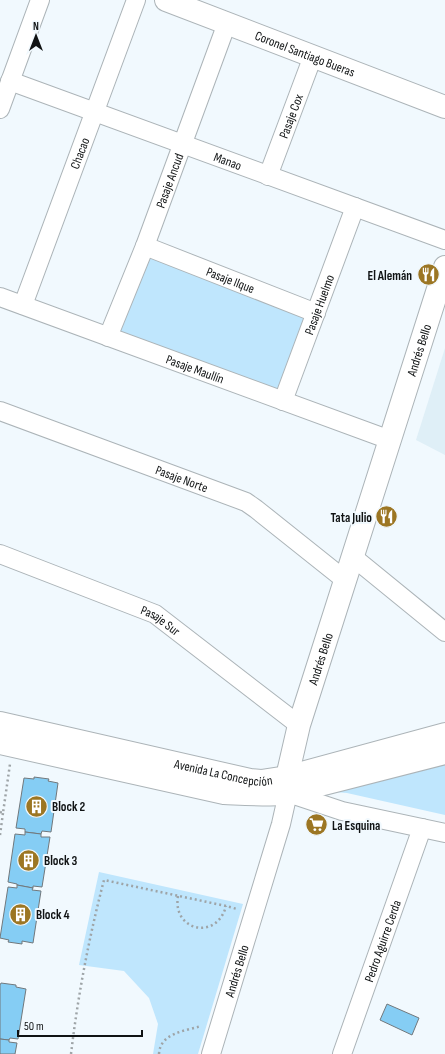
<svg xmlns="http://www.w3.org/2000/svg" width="445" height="1054" font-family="'Sofia Sans Condensed',sans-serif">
  <rect width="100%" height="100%" fill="#f1f9fe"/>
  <polygon fill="#dfeff7" points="445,348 445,455 416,440"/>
  <g fill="#bfe6fd">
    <polygon points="146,253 308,315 280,390 115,331"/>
    <polygon points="445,763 445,815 347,793 324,791"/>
    <polygon points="99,872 243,904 198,1054 153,1054 158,1024 149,998 124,971 79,965"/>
  </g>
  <g fill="#85cdf4" stroke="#71787c">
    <polygon points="34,777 49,779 48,781 58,783 51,832 42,831 41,834 25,832 25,829 16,828 24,778 34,779"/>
    <polygon points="25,832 41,834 41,837 50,837 42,887 33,886 33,888 17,885 17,884 8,882 15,834 25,835"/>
    <polygon points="17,885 33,888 32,890 41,891 33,943 22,941 22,944 8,942 9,940 0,938 8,887 17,888"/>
    <polygon points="1,983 16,985 16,987 26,989 18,1039 10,1038 9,1040 0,1039 0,985"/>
    <polygon points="387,1004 419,1018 412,1035 380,1020"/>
    <polygon points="0,1039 9,1040 9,1042 17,1043 15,1054 0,1054"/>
  </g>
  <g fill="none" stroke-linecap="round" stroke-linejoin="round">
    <defs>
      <g id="minor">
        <path id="s1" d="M10,81L445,240"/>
        <polyline points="0,109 40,0"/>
        <path id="s2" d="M268,176L313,56"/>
        <path id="s3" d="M145,246L316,313"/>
        <path id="s4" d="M0,297L390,440"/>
        <path id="s5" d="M23,305L136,0"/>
        <path id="s6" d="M108,337L145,246L227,23"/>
        <path id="s7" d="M283,401L355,207"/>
        <path id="s8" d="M0,411L246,502L256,509L345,580"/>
        <path id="s9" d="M0,554L155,614L299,725"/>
        <polyline points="353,557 445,632"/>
        <path id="s10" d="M211,1054L281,824L288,793L342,811L445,833"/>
        <path id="s11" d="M342,1054L422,828"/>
      </g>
      <g id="tertiary">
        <path id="s12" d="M166,0L445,107"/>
        <path id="s13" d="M0,723L250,780L261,781L287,777L445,734"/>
        <path d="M0,743L224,793C245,794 267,796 288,793L445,753"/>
        <path id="s14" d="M288,793L287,777L299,725L445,267"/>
      </g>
    </defs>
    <use href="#minor" stroke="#acb4b8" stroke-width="20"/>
    <use href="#tertiary" stroke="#acb4b8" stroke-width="24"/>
    <g stroke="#9ea4a7" stroke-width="2.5" stroke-dasharray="2 3" stroke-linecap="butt">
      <polyline points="0,812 3,813 10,764"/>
      <polyline points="0,835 3,813"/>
      <path d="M178,896C172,931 217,941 226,906"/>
      <path d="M71,1054C78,995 89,937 104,880L226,906L237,909L236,910"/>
      <path d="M159,1054C160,1033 185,1031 201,1026"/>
    </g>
    <use href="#minor" stroke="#fff" stroke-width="18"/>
    <use href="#tertiary" stroke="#fff" stroke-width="22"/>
  </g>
  <defs>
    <symbol id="restaurant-disc" viewBox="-11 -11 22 22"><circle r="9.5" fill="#9c7623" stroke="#f1f9fe"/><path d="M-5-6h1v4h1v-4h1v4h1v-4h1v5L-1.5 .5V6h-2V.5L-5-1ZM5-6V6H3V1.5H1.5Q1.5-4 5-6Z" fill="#fff"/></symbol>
    <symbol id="building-disc" viewBox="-11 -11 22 22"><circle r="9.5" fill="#9c7623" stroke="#f1f9fe"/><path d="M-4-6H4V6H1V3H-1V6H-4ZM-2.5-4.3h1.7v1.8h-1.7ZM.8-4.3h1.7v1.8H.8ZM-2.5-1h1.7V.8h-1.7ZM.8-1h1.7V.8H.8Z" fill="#fff"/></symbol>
    <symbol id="supermarket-disc" viewBox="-11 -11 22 22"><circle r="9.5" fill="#9c7623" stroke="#f1f9fe"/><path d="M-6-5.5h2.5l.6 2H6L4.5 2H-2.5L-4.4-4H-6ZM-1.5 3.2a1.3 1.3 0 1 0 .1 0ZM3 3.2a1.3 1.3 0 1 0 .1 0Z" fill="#fff"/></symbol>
  </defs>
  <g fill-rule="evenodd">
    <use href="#restaurant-disc" x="416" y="262" width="25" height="25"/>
    <use href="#restaurant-disc" x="374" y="504" width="25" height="25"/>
    <use href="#building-disc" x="24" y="794" width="25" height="25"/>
    <use href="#supermarket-disc" x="304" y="812" width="25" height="25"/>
    <use href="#building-disc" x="16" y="848" width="25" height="25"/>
    <use href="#building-disc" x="8" y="902" width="25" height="25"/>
  </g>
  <g text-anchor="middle" stroke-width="4" stroke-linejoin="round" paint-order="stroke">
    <g font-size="13" fill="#101314" stroke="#f1f9fe">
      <text dy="5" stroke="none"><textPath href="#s12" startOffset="149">Coronel Santiago Bueras</textPath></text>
      <text dy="5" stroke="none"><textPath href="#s2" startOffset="64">Pasaje Cox</textPath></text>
      <text dy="5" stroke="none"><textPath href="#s5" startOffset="162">Chacao</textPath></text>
      <text dy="5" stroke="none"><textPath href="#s1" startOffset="232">Manao</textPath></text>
      <text dy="5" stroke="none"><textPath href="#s6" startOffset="168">Pasaje Ancud</textPath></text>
      <text dy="5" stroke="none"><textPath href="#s3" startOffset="92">Pasaje Ilque</textPath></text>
      <text dy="5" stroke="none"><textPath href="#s7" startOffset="103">Pasaje Huelmo</textPath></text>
      <text dy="5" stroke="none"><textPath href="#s14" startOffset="463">Andrés Bello</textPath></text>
      <text dy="5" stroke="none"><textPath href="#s4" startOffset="208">Pasaje Maullín</textPath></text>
      <text dy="5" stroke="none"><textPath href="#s8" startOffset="194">Pasaje Norte</textPath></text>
      <text dy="5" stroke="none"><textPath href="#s9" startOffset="174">Pasaje Sur</textPath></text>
      <text dy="5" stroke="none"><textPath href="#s14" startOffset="139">Andrés Bello</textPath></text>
      <text dy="5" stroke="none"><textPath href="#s13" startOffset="229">Avenida La Concepción</textPath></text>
      <text dy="5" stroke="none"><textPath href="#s11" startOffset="120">Pedro Aguirre Cerda</textPath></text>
      <text dy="5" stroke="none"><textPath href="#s10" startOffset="87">Andrés Bello</textPath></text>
    </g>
    <g font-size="13" font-weight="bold" fill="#101314" stroke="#f1f9fe" text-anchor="start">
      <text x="412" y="280" text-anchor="end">El Alemán</text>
      <text x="372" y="522" text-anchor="end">Tata Julio</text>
      <text x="52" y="811">Block 2</text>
      <text x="332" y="830">La Esquina</text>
      <text x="44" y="865">Block 3</text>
      <text x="36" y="919">Block 4</text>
    </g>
  </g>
  <g transform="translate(36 36)" stroke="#f1f9fe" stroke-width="3" paint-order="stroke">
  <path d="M0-3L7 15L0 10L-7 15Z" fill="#101314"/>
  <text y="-6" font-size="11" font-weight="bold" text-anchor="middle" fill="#101314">N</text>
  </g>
  <path d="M18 1030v6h124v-6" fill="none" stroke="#101314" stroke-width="2"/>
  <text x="24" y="1030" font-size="12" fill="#101314" stroke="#f1f9fe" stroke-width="3" paint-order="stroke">50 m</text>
</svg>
